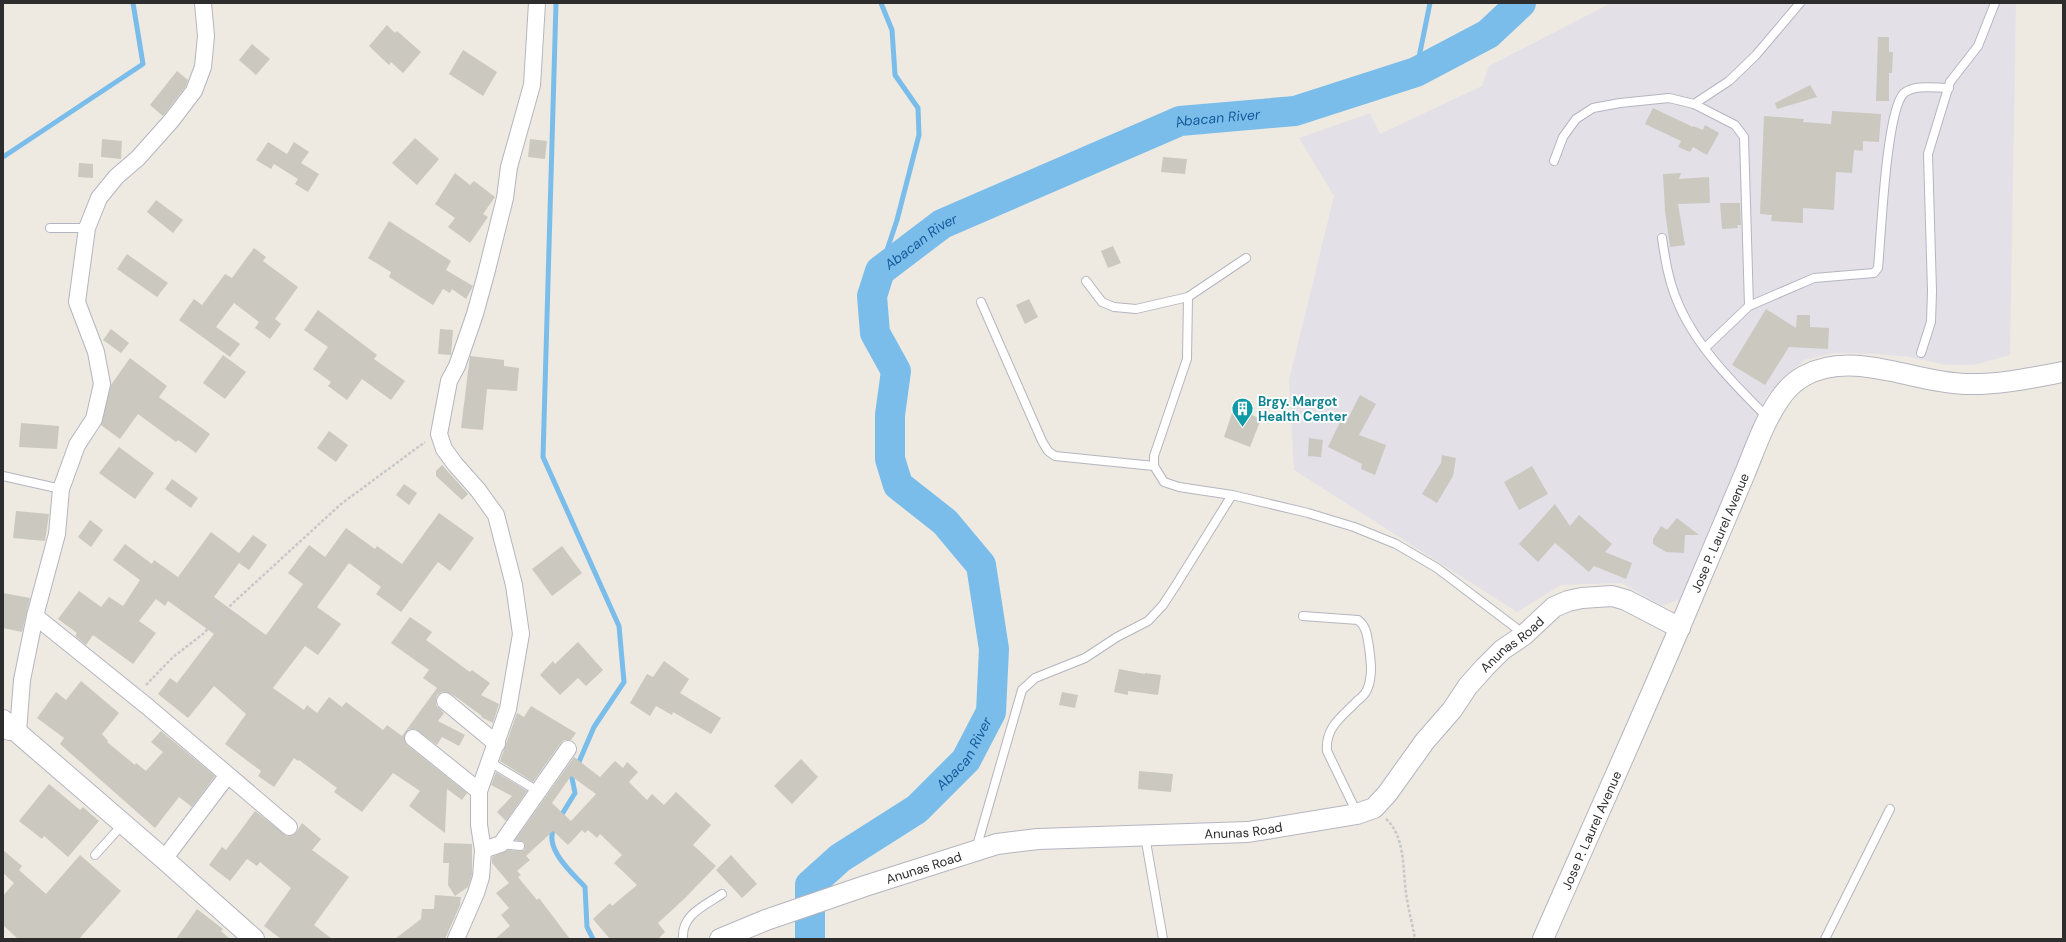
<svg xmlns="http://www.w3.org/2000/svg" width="2066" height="942" font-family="'DM Sans',sans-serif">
  <rect width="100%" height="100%" fill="#eeeae1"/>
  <polygon fill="#e3e1e7" points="1611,3 2016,3 2010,355 1974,365 1946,365 1909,357 1878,354 1834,353 1804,360 1768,394 1755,420 1685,597 1662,606 1622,583 1561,585 1517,612 1294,470 1289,380 1334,196 1299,138 1370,113 1380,134 1482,86 1489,66"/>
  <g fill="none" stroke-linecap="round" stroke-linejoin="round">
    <g stroke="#7abdea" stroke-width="5">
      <polyline points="556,3 543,457 619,626 624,682 594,727 572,778 575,793 559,819"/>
      <polyline points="1416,72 1430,3"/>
      <polyline points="3,157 143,64 133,3"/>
      <polyline points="880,271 897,220 919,135 918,108 895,75 892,30 881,3"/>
      <path d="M555,826C542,847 572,873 585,887L587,927L593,939"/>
    </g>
    <path stroke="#7abdea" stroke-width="30" id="s1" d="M810,939V885L840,858L917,809L966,760L991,712L994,649L981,565L945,522L898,485L890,459V415L896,371L875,333L872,296L880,271L942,224L1180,121L1295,111L1416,72L1488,34L1521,3"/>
  </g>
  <g fill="#cac8bf" fill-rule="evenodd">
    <polygon points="387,25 395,33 397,31 421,52 403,73 391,62 389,65 369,46"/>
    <polygon points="1878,37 1889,37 1889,52 1893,52 1892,73 1889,73 1889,101 1876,101"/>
    <polygon points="252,44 270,59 256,75 239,60"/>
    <polygon points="463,50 497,72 483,96 449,74"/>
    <polygon points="177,71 188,80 186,86 163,116 150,105"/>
    <polygon points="1810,85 1817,97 1777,109 1775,103"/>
    <polygon points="1653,108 1693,127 1693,126 1703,130 1705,125 1719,133 1707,155 1693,147 1690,152 1678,147 1681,141 1645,124"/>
    <polygon points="1832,111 1881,114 1879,142 1863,141 1863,151 1854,150 1852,173 1836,172 1834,210 1803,208 1803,223 1771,221 1772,215 1760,214 1764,116 1804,119 1803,122 1831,124"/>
    <polygon points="415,138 439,159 417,185 392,163"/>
    <polygon points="102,139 122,141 121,159 101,157"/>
    <polygon points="530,139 547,141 545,159 528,157"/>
    <polygon points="268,142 287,154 294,142 309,152 301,163 319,174 308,192 295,184 298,179 274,164 271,169 256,160"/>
    <polygon points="1163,157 1187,159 1185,174 1161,172"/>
    <polygon points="79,163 93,164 93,178 78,177"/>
    <polygon points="455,173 470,185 474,181 495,197 483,214 488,217 470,243 448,227 455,218 435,204"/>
    <polygon points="1681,173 1679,179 1709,177 1710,203 1678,204 1685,245 1670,247 1665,211 1663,174"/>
    <polygon points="156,200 183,220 173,233 147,212"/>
    <polygon points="1720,203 1740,203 1741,225 1737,225 1738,228 1722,229"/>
    <polygon points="389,221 451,261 446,270 473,286 466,299 452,289 450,293 443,289 433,305 389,277 391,272 368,258"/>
    <polygon points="1113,246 1121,263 1108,268 1101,251"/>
    <polygon points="254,248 266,257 263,261 298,287 275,319 281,324 270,339 255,328 259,322 234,303 216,327 240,344 230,357 179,320 194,299 202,305 225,274 232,278"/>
    <polygon points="127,254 168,283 157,297 117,269"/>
    <polygon points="1029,299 1038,317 1025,324 1016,305"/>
    <polygon points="1766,309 1796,328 1797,315 1810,315 1810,327 1829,328 1828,349 1789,347 1765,385 1732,365"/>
    <polygon points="318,310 377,355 374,359 405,381 391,400 362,379 347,400 328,386 331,382 313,369 328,347 304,330"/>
    <polygon points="111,329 129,343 121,353 103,340"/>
    <polygon points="440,329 453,330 451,355 438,354"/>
    <polygon points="223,355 246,372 225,399 203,383"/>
    <polygon points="470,356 504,360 504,366 519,368 517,391 487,389 483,430 461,428"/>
    <polygon points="130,358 167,386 159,397 210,434 196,453 178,440 176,442 138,414 120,439 101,425 111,385"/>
    <polygon points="1360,395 1376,404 1359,435 1386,445 1375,475 1361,469 1362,464 1328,447 1340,422 1345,424"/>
    <polygon points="1234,407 1261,419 1250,447 1224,437"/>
    <polygon points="21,423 59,426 57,449 19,447"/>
    <polygon points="329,431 348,445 336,462 317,448"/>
    <polygon points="1309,438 1323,440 1321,457 1308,456"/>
    <polygon points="119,447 154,473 135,499 99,473"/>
    <polygon points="1442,455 1456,458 1453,476 1437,503 1422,494 1441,463"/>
    <polygon points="442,465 468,494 462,500 436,476 436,471"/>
    <polygon points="1532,466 1548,494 1519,510 1504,482"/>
    <polygon points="172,479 198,498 191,508 165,489"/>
    <polygon points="404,484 417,493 409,505 396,495"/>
    <polygon points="1555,504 1570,526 1579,515 1612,544 1605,552 1632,563 1626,579 1594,566 1589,572 1555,543 1538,562 1519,544"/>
    <polygon points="16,511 49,514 45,541 13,538"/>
    <polygon points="439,513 474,538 450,571 438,562 401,612 376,594 381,587 349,563 317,607 341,624 318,655 305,646 273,688 304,710 307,705 317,713 329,697 342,707 346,702 383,730 387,725 402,736 437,688 423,678 429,670 391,643 410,617 432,632 426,640 470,672 472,670 490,683 481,695 499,704 493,723 481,717 482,716 456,697 447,692 442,692 437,695 436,700 436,705 444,713 438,721 465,735 459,746 442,737 437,745 415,729 409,729 404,736 407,745 467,793 462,800 447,789 445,833 409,806 420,791 393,773 362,812 334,792 337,788 299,760 298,761 294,758 274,787 258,776 261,771 225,744 246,714 214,686 188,718 158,694 170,678 177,683 214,634 168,601 165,606 156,599 139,621 156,633 133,664 93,635 86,645 75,636 77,633 58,619 79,591 101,607 109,597 123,606 140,580 113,560 125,544 152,564 154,560 178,577 211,532 239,553 253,535 267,545 249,570 239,563 214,597 266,635 303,584 288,573 309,545 325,557 346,528 375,549 377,546 402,564"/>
    <polygon points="1677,518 1699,535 1685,535 1684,553 1666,552 1653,544 1653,539 1661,526 1667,530"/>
    <polygon points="90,520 103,530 91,547 78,537"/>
    <polygon points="562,546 582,573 552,596 532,569"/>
    <polygon points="3,593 30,598 22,632 3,628"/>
    <polygon points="578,642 603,670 586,686 578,678 560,695 540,675 553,661 555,664"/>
    <polygon points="664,661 689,679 680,693 721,718 711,734 673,712 672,715 656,706 650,716 630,703 647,674 653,677"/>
    <polygon points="1119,669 1145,674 1145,673 1161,675 1158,695 1128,691 1128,695 1114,692"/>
    <polygon points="81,681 119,713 102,734 108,741 107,742 135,765 136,763 146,771 163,752 151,742 161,731 215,776 192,807 179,797 155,828 60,744 64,738 37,718 56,692 66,700"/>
    <polygon points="1062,692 1078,695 1075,708 1059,705"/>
    <polygon points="531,706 576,733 571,740 564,740 560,744 533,782 500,761 517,713 524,717"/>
    <path d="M574,757L600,777L615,761L623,768L627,762L638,772L629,782L647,800L652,794L664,805L676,792L711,825L693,845L716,866L684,899L658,923L665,932L658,939H610L593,919L610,903L612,906L637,885L614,863L622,855L600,834L597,838L588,830L585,833L582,830L568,845L553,831L526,856L530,860L517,871L521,875L518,877L537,900L539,898L570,939H495L510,926L501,915L509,908L496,893L509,883L492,863V857L508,850L520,851L524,850L525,846L524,842L515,840ZM571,776L596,794L571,821L552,803Z"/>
    <polygon points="801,759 818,777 792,804 774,786"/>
    <polygon points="1139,771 1173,774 1171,792 1138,789"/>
    <polygon points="496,772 527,791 506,821 497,812 512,796 491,785"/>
    <polygon points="49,784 80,810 83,807 99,821 68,857 44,836 42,839 19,821"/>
    <polygon points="255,811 287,836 296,833 302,823 321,839 312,850 349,877 314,925 332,939 281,939 264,926 291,888 260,862 257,866 247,859 230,881 209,865 222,847 226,850"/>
    <polygon points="444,843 472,844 472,875 468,887 455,896 448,885 449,863 443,863"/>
    <polygon points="3,850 22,866 19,870 46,894 80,855 121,891 79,939 18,939 3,925 3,896 14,883 3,873"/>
    <polygon points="731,855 757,884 742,898 716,870"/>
    <polygon points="435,895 461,897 460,905 445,939 395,939 421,919 422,909 434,909"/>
    <polygon points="197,909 223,929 221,931 230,939 176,939"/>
  </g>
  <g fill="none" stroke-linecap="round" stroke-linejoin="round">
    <defs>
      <g id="service">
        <polyline points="1694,104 1729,81 1756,55 1800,3"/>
        <polyline points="1554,161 1563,137 1576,119 1593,108 1620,103 1669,98 1694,104 1735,125 1744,137 1749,306"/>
        <polyline points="50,228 87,228"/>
        <path d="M1662,238C1665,258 1668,278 1676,298C1694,345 1734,384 1769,419"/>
        <polyline points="1086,281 1102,302 1114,307 1136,309 1188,297 1246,258"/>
        <polyline points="1188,297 1187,359 1154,456 1154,466 1164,482 1179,487 1232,495 1308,513 1354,527 1396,544 1437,568 1524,634"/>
        <polyline points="981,302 1042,441 1048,451 1055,456 1154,466"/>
        <path d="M1705,348L1749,306L1814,278L1874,273L1878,268C1881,238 1886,110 1904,93C1915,84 1935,88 1949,88"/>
        <polyline points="1921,353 1931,322 1932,291 1928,154 1950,82 1978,46 1995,3"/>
        <polyline points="3,476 61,489"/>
        <path d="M1303,616L1358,620C1367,627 1367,636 1369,647C1371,662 1373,676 1367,690C1365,694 1361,698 1357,701C1342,717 1325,727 1327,751L1357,813"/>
        <polyline points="490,762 531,787"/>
        <polyline points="1145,836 1163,939"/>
        <polyline points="501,844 520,846"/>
        <polyline points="976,849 1022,690 1035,678 1085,658 1117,637 1148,621 1163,605 1176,585 1232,495"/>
        <polyline points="95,855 123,824"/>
        <path d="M683,939C681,915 704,906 722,894"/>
        <polyline points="1825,939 1890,809"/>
      </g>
      <g id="minor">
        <polyline points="35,616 148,707 289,827"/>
        <polyline points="445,701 497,744"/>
        <polyline points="9,732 18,732 22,680 35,616 57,534 61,489 77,445 94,419 102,384 96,352 77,302 87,228 99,198 116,177 138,158 171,121 194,91 203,67 206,36 203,3"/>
        <polyline points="413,738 479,791"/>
        <polyline points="483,850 501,844 568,749"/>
        <polyline points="164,859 227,776"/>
        <polyline points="456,939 476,893 481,877 483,850 479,825 479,791 508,709 521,634 514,585 496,515 478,490 455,464 444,449 439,434 449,381 457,366 475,314 486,274 505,198 509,167 532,85 537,3"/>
      </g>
      <g id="tertiary">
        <polyline points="3,720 164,859 254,939"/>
        <path id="s2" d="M720,939L766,920L865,886L997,844L1038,839L1248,832L1357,814L1374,808L1387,794L1425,741L1452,710L1468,686L1485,667L1502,650L1524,635L1554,607L1568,601L1582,598L1612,596L1626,600L1680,628"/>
        <path id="s3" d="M1543,939C1593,825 1645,711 1693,596C1710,555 1728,514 1745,473C1755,449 1764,422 1779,400C1785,391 1795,381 1804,376C1854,349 1914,383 1966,384C1999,385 2031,378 2063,372"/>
      </g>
    </defs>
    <use href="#service" stroke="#b4b5c0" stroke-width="10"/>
    <use href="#minor" stroke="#b4b5c0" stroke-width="18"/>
    <use href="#tertiary" stroke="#b4b5c0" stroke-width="22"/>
    <g stroke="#c8c8c8" stroke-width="2.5" stroke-dasharray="3 2" stroke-linecap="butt">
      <polyline points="146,685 173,657 203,634 233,603 341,504 425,442"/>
      <path d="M1386,819C1407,838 1402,874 1407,899C1409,913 1413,926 1415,939"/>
    </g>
    <use href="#service" stroke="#fff" stroke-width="8"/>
    <use href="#minor" stroke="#fff" stroke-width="16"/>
    <use href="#tertiary" stroke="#fff" stroke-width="20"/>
  </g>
  <defs>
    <symbol id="building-pin" viewBox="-11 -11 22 30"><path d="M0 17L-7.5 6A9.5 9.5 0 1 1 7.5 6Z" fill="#0f9aa8" stroke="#fff"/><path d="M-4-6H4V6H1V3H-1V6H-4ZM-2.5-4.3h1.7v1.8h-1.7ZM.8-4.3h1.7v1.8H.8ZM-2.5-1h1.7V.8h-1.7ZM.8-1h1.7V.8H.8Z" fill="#fff"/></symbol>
  </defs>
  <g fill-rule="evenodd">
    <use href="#building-pin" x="1230" y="396" width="25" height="34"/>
  </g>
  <g text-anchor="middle" stroke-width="4" stroke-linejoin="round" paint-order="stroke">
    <g font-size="13" font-weight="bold" fill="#0d838f" stroke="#fff" text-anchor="start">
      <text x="1258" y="406">Brgy. Margot<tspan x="1258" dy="15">Health Center</tspan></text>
    </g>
    <g font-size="13" fill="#2d2d2d" stroke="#fff">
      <text dy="5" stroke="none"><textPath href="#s3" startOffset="443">Jose P. Laurel Avenue</textPath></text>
      <text dy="5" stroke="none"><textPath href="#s2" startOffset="888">Anunas Road</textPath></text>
      <text dy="5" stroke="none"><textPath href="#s2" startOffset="540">Anunas Road</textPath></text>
      <text dy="5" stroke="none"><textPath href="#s3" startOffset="119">Jose P. Laurel Avenue</textPath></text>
      <text dy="5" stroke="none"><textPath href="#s2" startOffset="216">Anunas Road</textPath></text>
    </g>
    <g font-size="14" font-style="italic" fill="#145a9b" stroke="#fff">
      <text dy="5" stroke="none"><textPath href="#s1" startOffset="1170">Abacan River</textPath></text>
      <text dy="5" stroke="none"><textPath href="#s1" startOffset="846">Abacan River</textPath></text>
      <text dy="5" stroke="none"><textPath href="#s1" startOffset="259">Abacan River</textPath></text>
    </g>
  </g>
  <rect width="2066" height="942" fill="none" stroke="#2d2d2d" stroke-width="8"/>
</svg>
